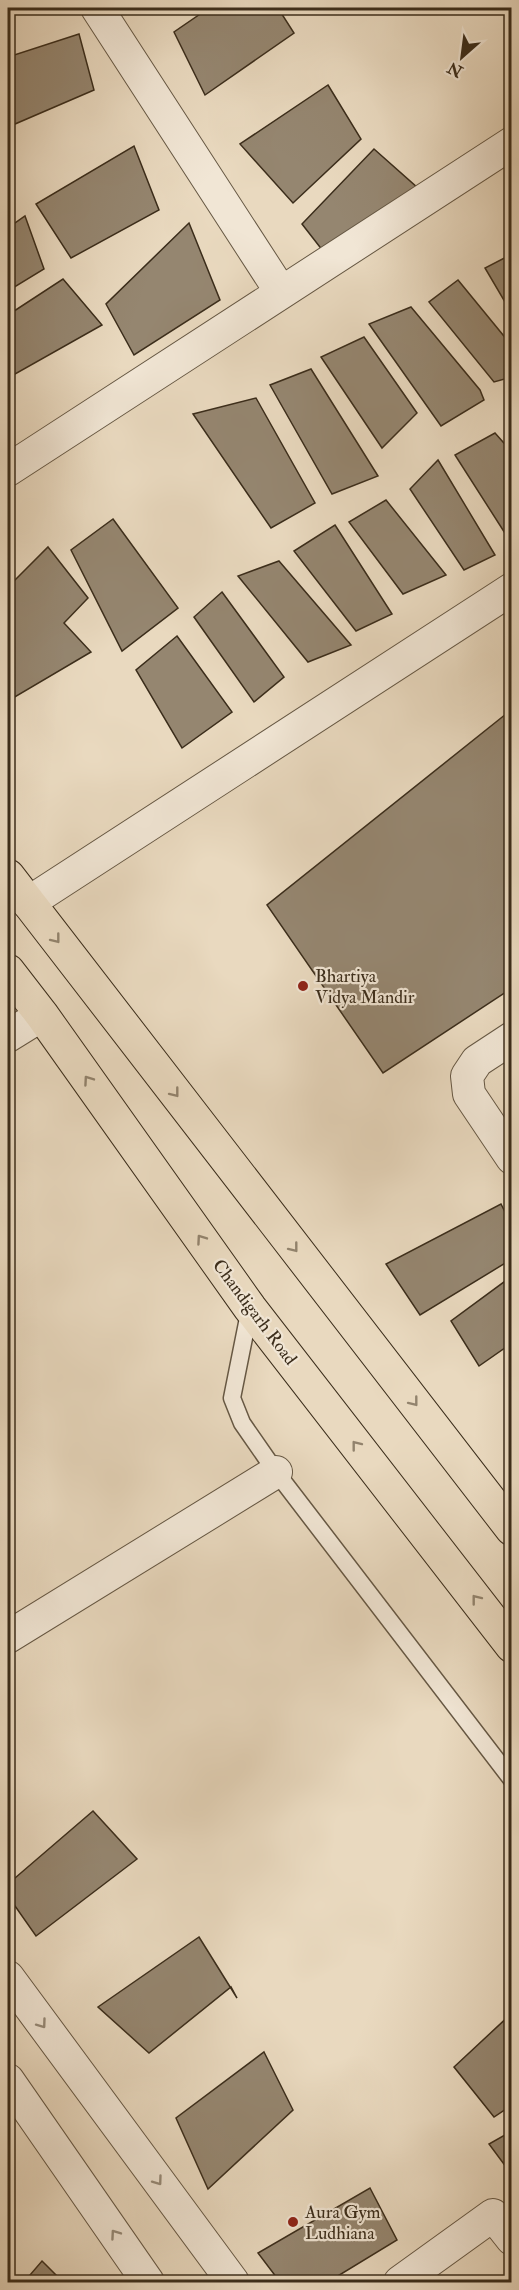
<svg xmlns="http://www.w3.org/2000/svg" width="519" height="2290" font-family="'IM FELL Double Pica',serif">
  <rect width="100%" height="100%" fill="#e9d9bf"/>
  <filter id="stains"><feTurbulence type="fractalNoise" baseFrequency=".00333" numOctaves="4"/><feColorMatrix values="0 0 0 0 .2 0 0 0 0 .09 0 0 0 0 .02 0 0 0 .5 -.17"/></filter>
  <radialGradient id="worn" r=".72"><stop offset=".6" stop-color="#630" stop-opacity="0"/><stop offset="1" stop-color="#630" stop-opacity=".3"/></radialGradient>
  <g fill="#958670" stroke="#3b2d1b" stroke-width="1.5">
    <polygon points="209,8 278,8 294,33 205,95 174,32"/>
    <polygon points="79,34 94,90 8,127 8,57"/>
    <polygon points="328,85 361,139 293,203 240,144"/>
    <polygon points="134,146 159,210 71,258 36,204"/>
    <polygon points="374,149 419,189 323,251 302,224"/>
    <polygon points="25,216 44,269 8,291 8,228"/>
    <polygon points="189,223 220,300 134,355 106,304"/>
    <polygon points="512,254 512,314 485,268"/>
    <polygon points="63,279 102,325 8,378 8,315"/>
    <polygon points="458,280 512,346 512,377 494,382 429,302"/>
    <polygon points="411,307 480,390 484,400 441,426 369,324"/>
    <polygon points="364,337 417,413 382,448 321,357"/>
    <polygon points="311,369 378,476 332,494 270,385"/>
    <polygon points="256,398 315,503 271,528 193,414"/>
    <polygon points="495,433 512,452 510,541 455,455"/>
    <polygon points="438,460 495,555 464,570 410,489"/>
    <polygon points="386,500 446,575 403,594 349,522"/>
    <polygon points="113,519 178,608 122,651 71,550"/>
    <polygon points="335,525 392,614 356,631 294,551"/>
    <polygon points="48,547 88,598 64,623 91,652 8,701 8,587"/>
    <polygon points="279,561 351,645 308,662 238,576"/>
    <polygon points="222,592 284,677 254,702 194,617"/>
    <polygon points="177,636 232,712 182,748 136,670"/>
    <polygon points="506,714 512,722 512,988 383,1073 267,905"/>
    <polygon points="501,1204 512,1226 512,1259 420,1315 386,1264"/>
    <polygon points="512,1276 512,1343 479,1366 451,1321"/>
    <polygon points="93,1811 137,1859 36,1936 8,1896 8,1884"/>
    <polygon points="199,1937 237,1998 231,1987 149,2053 98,2007"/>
    <polygon points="512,2013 512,2105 494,2117 454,2067"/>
    <polygon points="264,2052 293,2110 208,2189 176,2118"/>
    <polygon points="512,2131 512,2175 489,2144"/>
    <polygon points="370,2188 397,2240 328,2282 280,2282 258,2253"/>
    <polygon points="42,2261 63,2282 24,2282"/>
  </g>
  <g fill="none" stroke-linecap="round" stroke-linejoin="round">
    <defs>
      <polyline id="service" points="250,1308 232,1398 242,1423 276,1472 512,1780"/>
      <g id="minor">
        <polyline points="97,8 281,292"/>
        <polyline points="8,470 512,143"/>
        <polyline points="28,903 512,589"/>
        <polyline points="8,1036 42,1015"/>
        <polyline points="512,1038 477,1061 467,1076 469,1094 512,1158"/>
        <polyline points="8,1637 276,1472"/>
        <polyline points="8,1977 233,2282"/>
        <polyline points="8,2080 148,2282"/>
        <polyline points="400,2282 493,2215 512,2239"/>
      </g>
      <g id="primary">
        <polyline points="8,876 512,1529"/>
        <polyline points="8,971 42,1015 250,1308 512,1646"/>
      </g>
    </defs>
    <use href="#service" stroke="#665844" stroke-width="19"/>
    <use href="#minor" stroke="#665844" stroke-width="34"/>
    <use href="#primary" stroke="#3b2d1b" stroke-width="35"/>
    <use href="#service" stroke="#f1e6d5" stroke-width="16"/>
    <use href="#minor" stroke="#f1e6d5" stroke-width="32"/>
    <use href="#primary" stroke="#e9d9bf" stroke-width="33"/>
  </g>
  <defs><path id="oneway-chevron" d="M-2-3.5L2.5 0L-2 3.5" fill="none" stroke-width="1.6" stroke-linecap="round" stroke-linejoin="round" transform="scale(1.5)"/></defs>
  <g stroke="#92836d">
    <use href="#oneway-chevron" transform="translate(56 939) rotate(52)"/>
    <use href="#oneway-chevron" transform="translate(88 1080) rotate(-125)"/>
    <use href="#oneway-chevron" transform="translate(175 1093) rotate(52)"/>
    <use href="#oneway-chevron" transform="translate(201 1239) rotate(-125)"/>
    <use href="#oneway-chevron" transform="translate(294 1248) rotate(52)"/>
    <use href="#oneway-chevron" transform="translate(414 1402) rotate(52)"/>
    <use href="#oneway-chevron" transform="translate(356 1445) rotate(-128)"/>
    <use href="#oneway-chevron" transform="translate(476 1599) rotate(-128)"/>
  </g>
  <g stroke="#968a78">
    <use href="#oneway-chevron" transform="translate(42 2024) rotate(54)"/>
    <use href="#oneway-chevron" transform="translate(158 2181) rotate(54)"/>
    <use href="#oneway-chevron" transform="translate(115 2234) rotate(-125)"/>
  </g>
  <g fill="#8f2418" stroke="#f1e6d5" stroke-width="2">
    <circle cx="303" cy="986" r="6"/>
    <circle cx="293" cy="2222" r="6"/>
  </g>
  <g text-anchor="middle" stroke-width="4.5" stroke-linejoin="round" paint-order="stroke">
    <g font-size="18" fill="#3b2d1b" stroke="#f1e6d5" text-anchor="start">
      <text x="315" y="982">Bhartiya<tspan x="315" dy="21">Vidya Mandir</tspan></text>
      <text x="305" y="2218">Aura Gym<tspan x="305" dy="21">Ludhiana</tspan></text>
    </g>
    <g font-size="18" fill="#3b2d1b" stroke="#f1e6d5">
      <text transform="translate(255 1312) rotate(53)" y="6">Chandigarh Road</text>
    </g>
  </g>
  <rect width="519" height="2290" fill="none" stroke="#e9d9bf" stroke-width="30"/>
  <rect x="9" y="9" width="501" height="2272" fill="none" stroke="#3b2d1b" stroke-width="3"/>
  <rect x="15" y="15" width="489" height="2260" fill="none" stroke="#3b2d1b" stroke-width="1.5"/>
  <g transform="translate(462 57) rotate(208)" stroke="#f1e6d5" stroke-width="4.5" paint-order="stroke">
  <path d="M0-4.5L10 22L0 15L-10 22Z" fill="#3b2d1b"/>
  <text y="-9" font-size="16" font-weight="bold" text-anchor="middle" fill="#3b2d1b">N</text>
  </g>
  <rect width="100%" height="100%" filter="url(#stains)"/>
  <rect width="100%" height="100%" fill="url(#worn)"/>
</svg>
